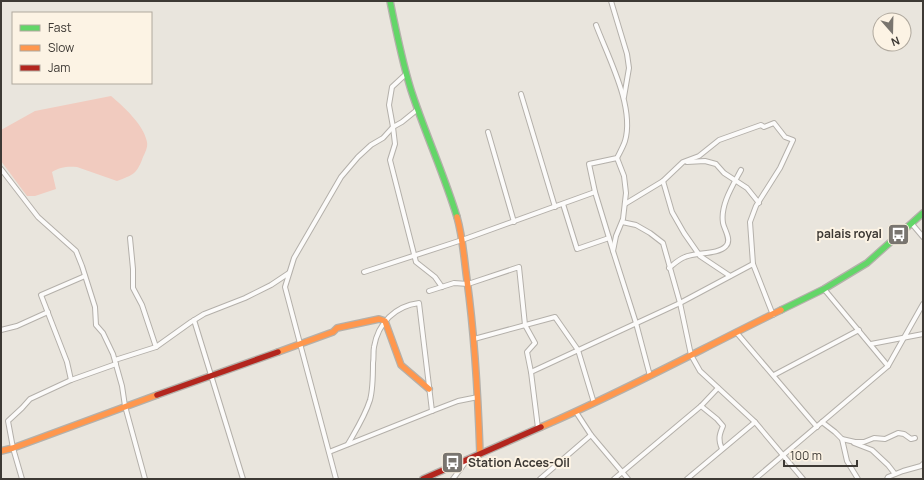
<svg xmlns="http://www.w3.org/2000/svg" width="924" height="480" font-family="Manrope,sans-serif">
  <rect width="100%" height="100%" fill="#e9e5dd"/>
  <path fill="#f1cbbf" d="M111,96C123,106 144,125 147,142C148,147 145,153 143,157C137,174 133,175 117,181L77,167C68,166 59,167 52,172L56,189L35,196H27L1,161V130L35,111Z"/>
  <g fill="none" stroke-linecap="round" stroke-linejoin="round">
    <defs>
      <g id="street">
        <polyline points="611,1 627,54 629,68 624,97"/>
        <path d="M596,25C608,57 635,107 625,141C623,147 620,152 617,158L589,164L595,192L613,251"/>
        <polyline points="406,74 392,87 389,105 393,127 395,144 390,160 416,262 435,277 442,287"/>
        <polyline points="521,94 555,207"/>
        <polyline points="488,132 514,222"/>
        <polyline points="617,158 624,176 626,193 623,219 616,236 613,251 636,323 650,376"/>
        <polyline points="687,162 705,161 716,164 724,173 747,188 759,203"/>
        <polyline points="1,169 38,217 76,251 82,266 95,307 96,325 103,333 113,354 122,386 125,406 145,479"/>
        <polyline points="663,181 672,212 684,233 700,256 730,276"/>
        <polyline points="563,204 577,249 609,238"/>
        <polyline points="625,204 663,181 683,162 699,156 719,140 761,125 764,127 774,123 785,137 793,140 780,168 756,206 750,222 753,264 773,315"/>
        <polyline points="622,222 636,225 650,233 663,243 680,303 691,355 700,371 755,422 803,479"/>
        <polyline points="912,224 923,237"/>
        <polyline points="130,238 133,269 133,288 142,305 156,347"/>
        <path d="M669,268C674,264 679,259 685,257C696,252 718,255 726,246C732,240 724,229 723,223C720,205 733,185 741,170"/>
        <polyline points="364,272 462,240 595,192"/>
        <polyline points="824,289 888,366"/>
        <polyline points="429,291 454,283 468,284 519,267 525,325 535,343 527,352 531,372 538,428"/>
        <polyline points="194,320 243,479"/>
        <polyline points="1,330 17,326 48,312"/>
        <polyline points="736,332 817,427"/>
        <polyline points="474,339 555,317 578,350 594,403"/>
        <polyline points="871,344 923,334"/>
        <polyline points="115,360 156,347 191,322 204,314 245,298 271,285 289,273"/>
        <polyline points="531,372 680,303 753,264"/>
        <polyline points="774,375 859,330"/>
        <polyline points="71,380 67,362 41,295 85,276"/>
        <path d="M701,406L717,419L723,426C719,435 718,440 722,449"/>
        <polyline points="576,412 591,435 628,479"/>
        <polyline points="822,422 835,432 842,439 847,461 858,479"/>
        <polyline points="842,439 855,442 864,442 874,438 885,439 898,433 904,434 911,439 915,438"/>
        <polyline points="854,443 872,450 888,465 895,474"/>
        <path d="M348,444C356,430 365,416 370,400C373,389 373,374 373,363C374,358 373,352 374,347C378,323 395,306 419,303L432,411"/>
        <polyline points="329,452 432,411 458,401 478,397"/>
        <polyline points="22,479 13,448 8,421 22,408 30,399 71,380 116,364"/>
        <polyline points="336,479 285,287 294,258 341,177 358,157 371,145 383,138 393,127 402,122 418,109"/>
        <polyline points="453,479 467,460"/>
        <polyline points="540,479 591,435"/>
        <polyline points="614,479 701,406 718,388"/>
        <polyline points="687,479 755,422"/>
        <polyline points="755,479 888,366 923,304"/>
        <polyline points="887,479 888,477 903,471 921,466 923,464"/>
      </g>
      <g id="fast">
        <path d="M390,1C396,31 402,61 411,90C425,133 444,174 457,217"/>
        <polyline points="781,310 824,289 867,263 923,213"/>
      </g>
      <g id="slow">
        <path d="M457,217C463,238 464,259 467,280C475,338 478,396 480,454"/>
        <polyline points="278,352 333,332 337,328 379,319 385,321 401,365 429,389"/>
        <path d="M541,427C623,392 701,349 781,310"/>
        <polyline points="1,451 13,448 157,395"/>
      </g>
      <g id="jam">
        <polyline points="157,395 278,352"/>
        <polyline points="423,479 541,427"/>
      </g>
    </defs>
    <use href="#street" stroke="#b4b0aa" stroke-width="6"/>
    <use href="#fast" stroke="#b4b0aa" stroke-width="8"/>
    <use href="#slow" stroke="#b4b0aa" stroke-width="8"/>
    <use href="#jam" stroke="#b4b0aa" stroke-width="8"/>
    <use href="#street" stroke="#fcfbfa" stroke-width="4"/>
    <use href="#fast" stroke="#63d668" stroke-width="5.5"/>
    <use href="#slow" stroke="#ff974d" stroke-width="5.5"/>
    <use href="#jam" stroke="#b3261e" stroke-width="5.5"/>
  </g>
  <defs>
    <symbol id="bus-square" viewBox="-11 -11 22 22"><rect x="-9" y="-9" width="18" height="18" rx="4" fill="#79756f" stroke="#fcf3e4"/><path d="M-5-6H5V4H4V6H2V4H-2V6H-4V4H-5ZM-3.5-4V0h7V-4ZM-3.5 1.2v1.5H-2V1.2ZM2 1.2v1.5H3.5V1.2Z" fill="#fff"/></symbol>
  </defs>
  <g fill-rule="evenodd">
    <use href="#bus-square" x="886" y="222" width="25" height="25"/>
    <use href="#bus-square" x="440" y="450" width="25" height="25"/>
  </g>
  <g text-anchor="middle" stroke-width="4" stroke-linejoin="round" paint-order="stroke">
    <g font-size="12" font-weight="bold" fill="#3d3934" stroke="#fcf3e4" text-anchor="end">
      <text x="882" y="238">palais royal</text>
      <text x="468" y="467" text-anchor="start">Station Acces-Oil</text>
    </g>
  </g>
  <rect width="924" height="480" fill="none" stroke="#3d3934" stroke-width="4"/>
  <rect x="12" y="12" width="140" height="72" fill="#fcf3e4" stroke="#b0a99e"/>
  <rect x="20" y="25" width="20" height="6" fill="#63d668" stroke="#b0a99e"/>
  <text x="48" y="32" font-size="12" fill="#3d3934">Fast</text>
  <rect x="20" y="45" width="20" height="6" fill="#ff974d" stroke="#b0a99e"/>
  <text x="48" y="52" font-size="12" fill="#3d3934">Slow</text>
  <rect x="20" y="65" width="20" height="6" fill="#b3261e" stroke="#b0a99e"/>
  <text x="48" y="72" font-size="12" fill="#3d3934">Jam</text>
  <g transform="translate(892 32) rotate(160)"><circle r="19" fill="#fcf3e4" stroke="#b0a99e"/>
  <path d="M0-3L7 15L0 10L-7 15Z" fill="#79756f"/>
  <text y="-6" font-size="11" font-weight="bold" text-anchor="middle" fill="#3d3934">N</text>
  </g>
  <path d="M784 460v6h73v-6" fill="none" stroke="#3d3934" stroke-width="2"/>
  <text x="790" y="460" font-size="12" fill="#3d3934" stroke="#fcf3e4" stroke-width="3" paint-order="stroke">100 m</text>
</svg>
